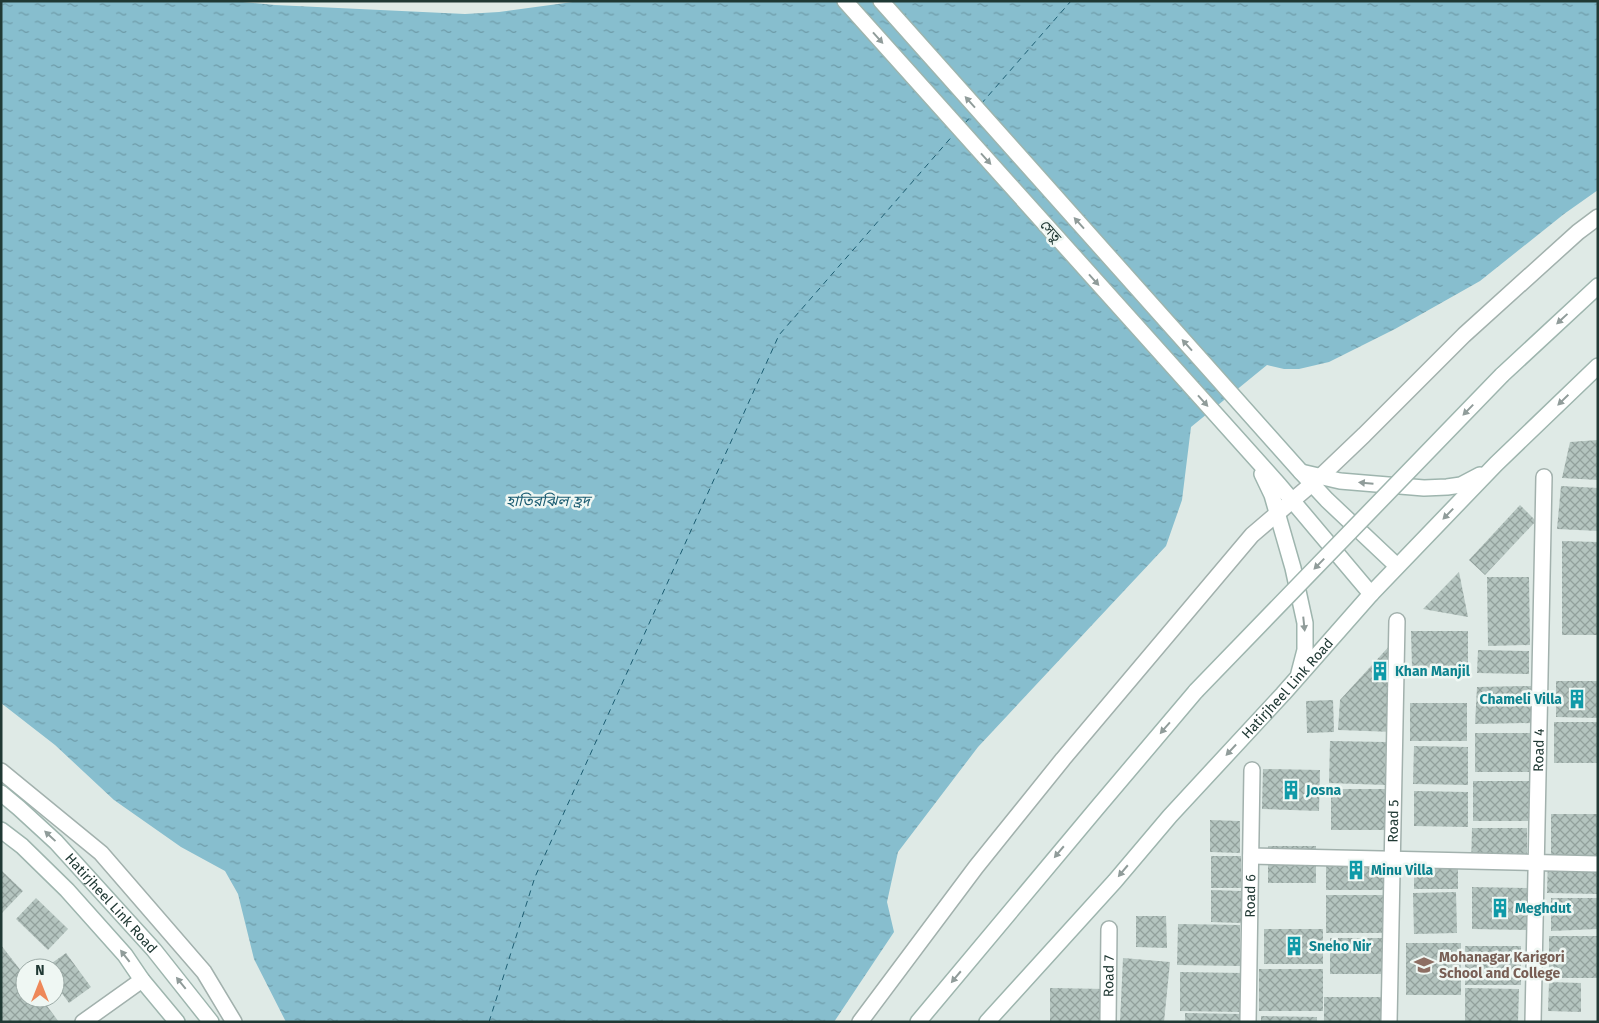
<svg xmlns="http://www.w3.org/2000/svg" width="1599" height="1023" font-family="'Fira Sans','Noto Sans Bengali',sans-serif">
  <defs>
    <pattern id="water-ripples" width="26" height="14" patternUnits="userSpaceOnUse" patternTransform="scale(1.25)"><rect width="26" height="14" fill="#87bece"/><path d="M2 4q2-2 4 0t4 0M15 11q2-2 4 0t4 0" fill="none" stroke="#6e9ba8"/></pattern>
    <pattern id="building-cross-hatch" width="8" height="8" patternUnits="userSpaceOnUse" patternTransform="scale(1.25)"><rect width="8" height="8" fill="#b4c4bf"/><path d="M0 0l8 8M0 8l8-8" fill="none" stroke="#92a09c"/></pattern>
  </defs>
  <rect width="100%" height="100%" fill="#dfeae6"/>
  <polygon fill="url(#water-ripples)" points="1,1 232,1 275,5 465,14 499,12 580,1 1598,1 1598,190 1564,214 1480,281 1395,329 1329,362 1299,369 1284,369 1267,365 1191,427 1182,500 1166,546 978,747 898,852 887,902 894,932 834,1022 286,1022 254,959 238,894 225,871 181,847 114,800 55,745 1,703"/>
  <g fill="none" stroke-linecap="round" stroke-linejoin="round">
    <g stroke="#1d5e73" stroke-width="1" stroke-dasharray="6 5" stroke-linecap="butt">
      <polyline points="981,104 1071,1"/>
      <polyline points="965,123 972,115"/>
      <polyline points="489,1022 535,877 779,335 955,133"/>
    </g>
  </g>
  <g fill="url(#building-cross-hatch)">
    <polygon points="1598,440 1598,480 1562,478 1570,442"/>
    <polygon points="1561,486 1598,488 1598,531 1557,529"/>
    <polygon points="1520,505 1536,521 1485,575 1469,560"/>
    <polygon points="1562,541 1598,542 1598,635 1562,635"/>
    <polygon points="1459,572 1468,617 1423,609"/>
    <polygon points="1487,577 1529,577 1530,645 1488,646"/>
    <polygon points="1411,631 1468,631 1468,667 1412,668"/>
    <polygon points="1393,642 1394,732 1338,730 1340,700"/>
    <polygon points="1478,650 1529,651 1529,674 1477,673"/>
    <polygon points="1556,681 1598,681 1598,718 1556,717"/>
    <polygon points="1531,686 1533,723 1475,724 1477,687"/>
    <polygon points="1333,700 1334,732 1307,733 1306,701"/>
    <rect x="1410" y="703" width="57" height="38"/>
    <rect x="1554" y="722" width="44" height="41"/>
    <polygon points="1475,733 1532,733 1534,772 1475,772"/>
    <polygon points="1330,741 1386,742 1385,785 1329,783"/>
    <polygon points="1414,746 1468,747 1468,785 1413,784"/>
    <polygon points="1263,769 1320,770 1319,811 1262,809"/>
    <rect x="1473" y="781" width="56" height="40"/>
    <rect x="1331" y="789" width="55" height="41"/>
    <polygon points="1414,791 1468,792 1468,827 1414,826"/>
    <rect x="1551" y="814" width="47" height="42"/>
    <polygon points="1210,820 1240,821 1240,853 1210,852"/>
    <polygon points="1472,828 1527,828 1527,868 1471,868"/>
    <rect x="1268" y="846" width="48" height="37"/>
    <rect x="1326" y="850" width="60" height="40"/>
    <rect x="1211" y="856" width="30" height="32"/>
    <rect x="1414" y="858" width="44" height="31"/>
    <polygon points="1548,859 1598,860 1598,894 1547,893"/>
    <polygon points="1,870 23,891 1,914"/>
    <polygon points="1472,887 1528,888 1527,930 1472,929"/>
    <polygon points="1211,890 1241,891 1241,923 1211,922"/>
    <polygon points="1456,892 1457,933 1414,934 1413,893"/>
    <rect x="1326" y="895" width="61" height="38"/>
    <polygon points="36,898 68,929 48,950 16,919"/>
    <polygon points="1551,898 1598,898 1598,929 1551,931"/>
    <polygon points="1136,916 1166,916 1167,948 1136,947"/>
    <polygon points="1178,924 1240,925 1240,966 1177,965"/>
    <rect x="1264" y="929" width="59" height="35"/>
    <rect x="1549" y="936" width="49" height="42"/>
    <rect x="1330" y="938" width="60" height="36"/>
    <rect x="1406" y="943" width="55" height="52"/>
    <polygon points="1,945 25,976 25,998 41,998 59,1022 1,1022"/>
    <rect x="1465" y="946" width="56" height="39"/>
    <polygon points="66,953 91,987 69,1003 55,984 55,968 45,968"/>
    <polygon points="1123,958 1170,962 1164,1022 1120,1022"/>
    <rect x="1259" y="969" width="64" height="42"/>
    <polygon points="1180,972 1243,973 1243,1012 1180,1011"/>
    <polygon points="1549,982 1581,983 1581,1012 1548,1011"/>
    <polygon points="1050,988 1106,989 1105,1022 1050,1022"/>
    <polygon points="1465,988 1519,989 1518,1022 1465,1022"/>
    <rect x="1324" y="997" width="60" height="25"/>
    <polygon points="1185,1013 1241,1014 1241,1022 1185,1022"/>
    <polygon points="1261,1016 1317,1017 1317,1022 1261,1022"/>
  </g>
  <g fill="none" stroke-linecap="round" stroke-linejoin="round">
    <defs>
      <g id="pedestrian">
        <polyline points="1,771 101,853 204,972 234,1022"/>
        <polyline points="860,1022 976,867 1063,759 1252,535 1320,477 1364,435 1464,335 1578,232 1598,217"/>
      </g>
      <g id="minor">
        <polyline points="1251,856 1598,864"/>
        <polyline points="83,1022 142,980"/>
        <path id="s1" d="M1108,1022L1109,929"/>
        <path id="s2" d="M1248,1022L1252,770"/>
        <path id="s3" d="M1389,1022L1397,621"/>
        <path id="s4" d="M1533,1022L1544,477"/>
      </g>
      <g id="secondary">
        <polyline points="845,1 1280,486 1371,594"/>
        <polyline points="881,1 1301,472 1327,500 1397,566"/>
        <polyline points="1502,375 1598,286"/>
        <polyline points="1301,472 1340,481 1424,488 1447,487 1461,485 1480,475"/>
        <polyline points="1262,474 1272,495 1293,568 1305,623 1305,650 1299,673"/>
        <path id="s5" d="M1,793L19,808L56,842L154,950L211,1022"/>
        <polyline points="1,830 22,846 67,890 125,955 142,980 177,1022"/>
        <polyline points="918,1022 1097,808 1196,691"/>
        <path id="s6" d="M987,1022L1115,881L1170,816L1283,694L1371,594L1496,464L1598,366"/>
      </g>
    </defs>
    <use href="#pedestrian" stroke="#a2b1ad" stroke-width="18"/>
    <use href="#minor" stroke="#a2b1ad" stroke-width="18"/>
    <use href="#secondary" stroke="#9eb5ae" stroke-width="18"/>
    <use href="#pedestrian" stroke="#fff" stroke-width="15"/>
    <use href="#minor" stroke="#fff" stroke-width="15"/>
    <use href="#secondary" stroke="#fff" stroke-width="15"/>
    <defs>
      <polyline id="secondary-bridge" points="1196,691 1502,375"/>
    </defs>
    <use href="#secondary-bridge" stroke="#9eb5ae" stroke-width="18" stroke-linecap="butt"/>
    <use href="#secondary-bridge" stroke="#fff" stroke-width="15"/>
  </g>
  <defs><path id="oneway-solid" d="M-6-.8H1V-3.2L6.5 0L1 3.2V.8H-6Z" transform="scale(1.25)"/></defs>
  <g fill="#909c9a">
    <use href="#oneway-solid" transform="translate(878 38) rotate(48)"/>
    <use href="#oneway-solid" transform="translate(970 102) rotate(-132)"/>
    <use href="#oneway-solid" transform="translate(986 159) rotate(48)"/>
    <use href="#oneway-solid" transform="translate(1079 223) rotate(-132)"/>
    <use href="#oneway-solid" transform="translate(1094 280) rotate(48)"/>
    <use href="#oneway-solid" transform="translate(1562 319) rotate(137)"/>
    <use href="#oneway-solid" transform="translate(1187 345) rotate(-132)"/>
    <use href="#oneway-solid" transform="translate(1563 400) rotate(136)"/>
    <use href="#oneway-solid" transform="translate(1203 401) rotate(48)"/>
    <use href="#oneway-solid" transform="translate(1468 410) rotate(134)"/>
    <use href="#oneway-solid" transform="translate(1366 483) rotate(-175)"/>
    <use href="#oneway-solid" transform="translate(1448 514) rotate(134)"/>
    <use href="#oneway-solid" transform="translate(1319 564) rotate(134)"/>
    <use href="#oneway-solid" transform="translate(1304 624) rotate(84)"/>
    <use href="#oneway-solid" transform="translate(1165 728) rotate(131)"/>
    <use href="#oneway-solid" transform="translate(1231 750) rotate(133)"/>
    <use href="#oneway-solid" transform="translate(50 836) rotate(-137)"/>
    <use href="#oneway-solid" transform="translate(1059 852) rotate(130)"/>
    <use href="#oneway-solid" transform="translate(1123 871) rotate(130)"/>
    <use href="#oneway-solid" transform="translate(125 956) rotate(-128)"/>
    <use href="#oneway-solid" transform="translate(956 977) rotate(130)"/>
    <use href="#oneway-solid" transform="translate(181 983) rotate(-129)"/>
  </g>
  <defs>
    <symbol id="building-bare" viewBox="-9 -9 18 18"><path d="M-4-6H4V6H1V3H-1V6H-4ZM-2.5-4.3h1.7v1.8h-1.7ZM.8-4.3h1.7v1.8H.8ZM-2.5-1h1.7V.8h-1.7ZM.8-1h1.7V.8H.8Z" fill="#0f9aa8" stroke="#eff7f3" stroke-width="2.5" paint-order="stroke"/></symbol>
    <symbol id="university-bare" viewBox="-9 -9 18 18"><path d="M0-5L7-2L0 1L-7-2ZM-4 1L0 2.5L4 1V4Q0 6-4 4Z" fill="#8d6e63" stroke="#eff7f3" stroke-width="2.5" paint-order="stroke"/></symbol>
  </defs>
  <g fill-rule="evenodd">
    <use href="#building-bare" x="1366" y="657" width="28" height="28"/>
    <use href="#building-bare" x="1563" y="685" width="28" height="28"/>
    <use href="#building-bare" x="1277" y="776" width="28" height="28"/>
    <use href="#building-bare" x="1342" y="856" width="28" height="28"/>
    <use href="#building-bare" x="1486" y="894" width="28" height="28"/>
    <use href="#building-bare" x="1280" y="932" width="28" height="28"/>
    <use href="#university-bare" x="1410" y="951" width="28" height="28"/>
  </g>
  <g text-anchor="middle" stroke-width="5" stroke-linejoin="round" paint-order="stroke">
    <g font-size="14" fill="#203934" stroke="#eff7f3">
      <text transform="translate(1051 231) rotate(48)" y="5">সেতু</text>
      <text dy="5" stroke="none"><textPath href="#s6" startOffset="449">Hatirjheel Link Road</textPath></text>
      <text dy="5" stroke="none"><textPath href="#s4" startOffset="272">Road 4</textPath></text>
      <text dy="5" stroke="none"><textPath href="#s3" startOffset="201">Road 5</textPath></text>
      <text dy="5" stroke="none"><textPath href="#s2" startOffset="126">Road 6</textPath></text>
      <text dy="5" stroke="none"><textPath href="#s5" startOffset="156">Hatirjheel Link Road</textPath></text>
      <text dy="5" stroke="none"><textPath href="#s1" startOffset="46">Road 7</textPath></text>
    </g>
    <g font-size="14" font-weight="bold" fill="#0d838f" stroke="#eff7f3" text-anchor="start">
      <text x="1395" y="676">Khan Manjil</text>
      <text x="1562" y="704" text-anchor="end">Chameli Villa</text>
      <text x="1306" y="795">Josna</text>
      <text x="1371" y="875">Minu Villa</text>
      <text x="1515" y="913">Meghdut</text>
      <text x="1309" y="951">Sneho Nir</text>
    </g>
    <g font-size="14" font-weight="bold" fill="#785e54" stroke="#eff7f3" text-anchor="start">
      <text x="1439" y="962">Mohanagar Karigori<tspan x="1439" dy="16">School and College</tspan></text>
    </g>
    <g font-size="15" font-style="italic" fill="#1d5e73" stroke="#eff7f3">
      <text x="548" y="506">হাতিরঝিল হ্রদ</text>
    </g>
  </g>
  <rect width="1599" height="1023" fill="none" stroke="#203934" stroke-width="5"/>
  <g transform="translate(40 983)"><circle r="24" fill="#eff7f3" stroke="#9caba7"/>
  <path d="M0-4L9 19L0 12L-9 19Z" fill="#ee8859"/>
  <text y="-8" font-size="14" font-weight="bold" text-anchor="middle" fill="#203934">N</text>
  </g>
</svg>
